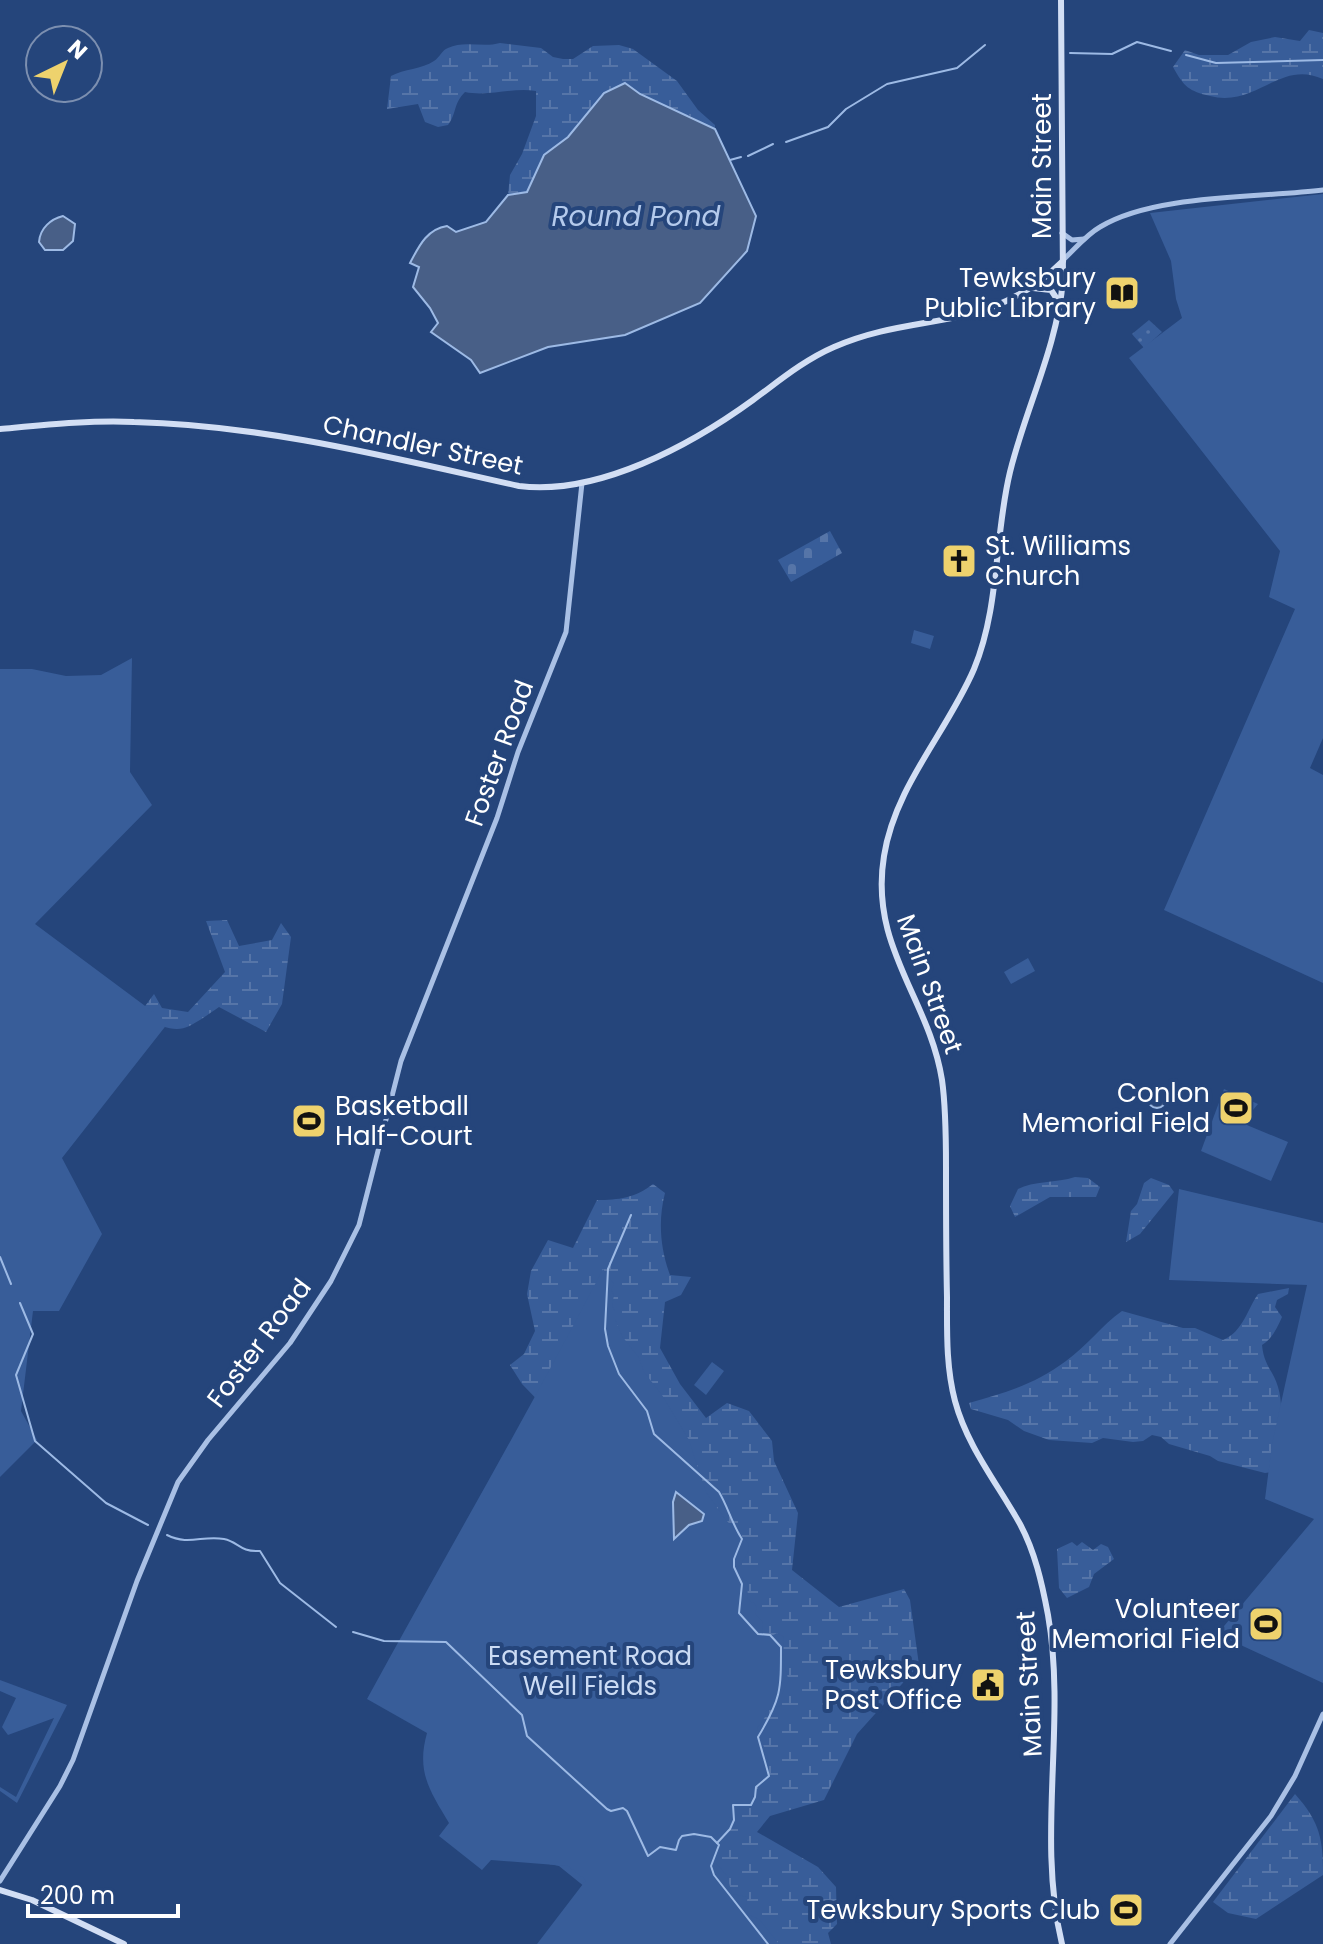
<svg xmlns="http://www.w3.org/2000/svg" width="1323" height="1944" font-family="Poppins,sans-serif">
  <defs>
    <pattern id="wetland-marsh" width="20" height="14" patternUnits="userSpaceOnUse" patternTransform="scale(2)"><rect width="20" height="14" fill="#385d99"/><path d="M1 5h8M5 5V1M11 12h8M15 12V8" fill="none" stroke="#5675a8"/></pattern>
    <pattern id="cemetery-stones" width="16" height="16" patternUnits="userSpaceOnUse" patternTransform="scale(2)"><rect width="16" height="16" fill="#385d99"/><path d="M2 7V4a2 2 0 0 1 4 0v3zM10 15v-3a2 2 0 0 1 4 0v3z" fill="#5675a8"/></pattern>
    <pattern id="garden-dots" width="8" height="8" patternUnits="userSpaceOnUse" patternTransform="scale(2)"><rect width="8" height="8" fill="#385d99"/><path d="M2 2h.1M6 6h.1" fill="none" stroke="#5675a8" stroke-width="1.8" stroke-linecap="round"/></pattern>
  </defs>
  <rect width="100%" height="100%" fill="#25457b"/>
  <g fill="url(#wetland-marsh)">
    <path d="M1309,30L1323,33V79C1280,59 1256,108 1210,96C1189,91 1184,87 1173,67L1185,50L1199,55H1228L1251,42L1275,37L1300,41Z"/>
    <path d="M500,43L541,48L553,57L563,59H573L593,46L619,45L633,49L677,81L698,110L715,125V129L688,115L527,192L508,195L510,175L522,154L536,116V91C512,87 489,97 465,92C453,104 457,113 448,125L438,127L425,122L418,104L387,109L391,76C404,69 422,69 434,61C440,57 442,50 448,48C464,40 483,48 500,43Z"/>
    <path d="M227,920L239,946L272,940L281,923L291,937L282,1004L266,1032L219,1007C178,1035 183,1034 137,1017L154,994L162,1008L188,1012L225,972L206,921Z"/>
    <path d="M1075,1177L1088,1178L1100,1187L1096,1197H1050L1015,1217L1010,1206L1018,1189C1033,1181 1057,1183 1075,1177Z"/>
    <polygon points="1151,1178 1169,1185 1174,1192 1140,1234 1126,1242 1131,1211 1137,1204 1144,1183"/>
    <path d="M653,1184L665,1193C658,1220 660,1248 670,1275L691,1277L681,1295L665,1302L660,1348L680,1384L706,1418L727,1403L749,1411L772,1441L774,1461L798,1513L792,1570L839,1607L904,1589L910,1600L919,1665L857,1734L824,1800L770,1816L757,1832L818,1867L836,1887L837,1924L828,1933L831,1944H557L585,1887L559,1866L463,1846L553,1416L522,1384L510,1365L524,1354L535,1331L527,1294L531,1271L548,1240L573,1248L597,1200C619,1200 635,1198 653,1184Z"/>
    <path d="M1289,1288L1288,1294L1277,1300L1275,1307L1282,1317C1277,1328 1272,1339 1262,1345C1264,1366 1273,1370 1278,1387C1286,1412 1276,1446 1272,1472L1265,1473L1218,1461L1210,1456L1169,1444L1161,1437L1152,1435L1143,1441L1133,1442L1103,1438L1092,1443L1049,1440L1024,1431L1008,1420L971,1409L969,1403C1006,1392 1034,1385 1066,1361C1087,1346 1102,1325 1122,1311L1183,1328H1195L1223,1340C1243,1332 1248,1308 1258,1294Z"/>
    <polygon points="1072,1542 1077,1546 1082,1542 1093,1550 1101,1544 1108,1547 1114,1559 1094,1574 1089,1587 1067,1598 1059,1588 1057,1549"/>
    <path d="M1295,1794C1320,1822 1323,1839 1323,1875L1256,1919L1228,1913L1213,1902Z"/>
  </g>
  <polygon fill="url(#cemetery-stones)" points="830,531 842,553 791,582 778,560"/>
  <g fill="#385d99">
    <polygon points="1323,194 1323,738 1310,768 1323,775 1323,983 1164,910 1295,609 1269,597 1280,551 1129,358 1182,318 1176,299 1171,261 1150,213"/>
    <polygon points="914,630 934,636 930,649 911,643"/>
    <polygon points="132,658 130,772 152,805 35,924 168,1023 62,1158 102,1234 59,1311 33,1311 21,1411 37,1440 0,1477 0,669 32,669 66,676 101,675"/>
    <polygon points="1028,958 1035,971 1011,984 1004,972"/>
    <polygon points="1224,1089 1258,1104 1242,1123 1288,1142 1271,1181 1201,1151"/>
    <polygon points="1179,1189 1323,1223 1323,1683 1219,1635 1219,1632 1314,1519 1265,1499 1272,1444 1307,1285 1169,1280"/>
    <path d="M603,1269L614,1284L611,1290L614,1295L612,1306L615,1311V1319L622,1336L639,1358L644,1372L662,1395L689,1440L706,1492L725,1519L749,1544C749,1560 737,1563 736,1574L747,1581L748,1599L757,1606L755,1614L762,1621L763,1634L768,1638L777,1633L784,1637C783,1652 783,1666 789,1680L782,1694V1705L766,1711L765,1717L757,1728L768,1758L766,1769L769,1776L756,1786L754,1800L751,1806L738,1803L733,1805L731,1827L719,1839L717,1849L711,1857L727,1876L732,1894L748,1897L744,1913L759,1919L779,1944H537L586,1880L568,1866L491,1860L482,1870L439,1836L449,1823C430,1791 416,1772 427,1733L367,1699C445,1556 528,1414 603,1269Z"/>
    <polygon points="712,1362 724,1371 706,1395 694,1385"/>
    <polygon points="0,1680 67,1705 17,1803 0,1791 0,1787 16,1797 54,1718 8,1735 2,1727 16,1698 0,1691"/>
  </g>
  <polygon fill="url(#garden-dots)" points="1149,320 1162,332 1144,348 1132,334"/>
  <g fill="#485f87" stroke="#9dbae5" stroke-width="2">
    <path d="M625,83L640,94L715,129L756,216L747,251L700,303L625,335L548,347L480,373L471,360L431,332L438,323L430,308L413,287L419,267L410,263C419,246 427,229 447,226L456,232L486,222L508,195L527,192L544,155L568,137L604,93Z"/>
    <path d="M63,216L75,224L73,241L63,250H45L39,242C40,228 51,219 63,216Z"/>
    <circle cx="1157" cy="1099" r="9"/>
    <polygon points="676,1492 704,1514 702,1521 689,1525 674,1539 673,1502"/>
  </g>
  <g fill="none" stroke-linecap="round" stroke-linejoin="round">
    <g stroke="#9dbae5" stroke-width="2">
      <polyline points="1070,53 1112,54 1137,42 1171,51"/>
      <polyline points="1186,55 1216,63 1323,60"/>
      <polyline points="786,142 828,127 846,109 887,84 957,68 985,45"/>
      <polyline points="748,156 773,144"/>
      <polyline points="730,160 741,157"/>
      <path d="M631,1215L608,1269L605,1329L608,1346L619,1374L647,1411L654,1434L719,1492C728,1507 732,1524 742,1539L734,1559V1567L742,1584L739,1613L758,1634L770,1635L781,1647C781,1691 781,1699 758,1737L769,1776L756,1787L755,1797L751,1805H733L734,1820L730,1829L717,1843"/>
      <polyline points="0,1257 11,1284"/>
      <polyline points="20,1303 33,1334 16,1375 35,1441 106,1503 148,1525"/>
      <path d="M167,1535C189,1546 202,1535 224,1539C239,1542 239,1552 260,1551L280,1583L336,1627"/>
      <polyline points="353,1632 384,1641 446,1642 522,1715 527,1736 607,1809 611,1811 623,1808 627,1811 648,1856 660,1847 676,1850 679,1840 682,1836 694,1834 711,1837 719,1845 711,1866 714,1875 768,1944"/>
    </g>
    <g stroke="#a9c0e5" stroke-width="5">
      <polyline points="1062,233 1072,240 1084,239"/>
      <path d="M1063,260C1075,249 1086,235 1100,227C1154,194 1259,198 1323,190"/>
      <polyline points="0,1881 60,1786 73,1760 137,1581 178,1482 208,1440 290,1343 331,1281 359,1225 401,1061 497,818 518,752 566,632 582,483"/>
      <polyline points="1170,1944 1271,1816 1295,1776 1323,1714"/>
    </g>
    <g stroke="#d2def4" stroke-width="6">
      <path d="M1061,0L1063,280C1057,348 1026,407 1010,472C994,538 1000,606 974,669C947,732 895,786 884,856C869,947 929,998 942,1080C946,1108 946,1138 946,1167C946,1210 946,1254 947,1297C947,1332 946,1367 955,1401C967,1446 997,1483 1020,1524C1035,1552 1042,1583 1048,1615C1067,1723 1036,1836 1062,1944"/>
      <polyline points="1033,288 1051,290 1059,302"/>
      <path d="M0,429C44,425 90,420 134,422C264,425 393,458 519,486C598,496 691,445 753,400C779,381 804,360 834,347C919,310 988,335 1063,261"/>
      <polyline points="0,1890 32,1900 124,1944"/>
    </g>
  </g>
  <defs>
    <symbol id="library-square" viewBox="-11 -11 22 22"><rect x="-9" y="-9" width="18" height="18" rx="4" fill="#eed26d" stroke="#25457b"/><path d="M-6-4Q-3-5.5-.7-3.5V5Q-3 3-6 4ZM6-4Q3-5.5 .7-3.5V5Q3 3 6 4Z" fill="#111"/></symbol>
    <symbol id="church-square" viewBox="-11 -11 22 22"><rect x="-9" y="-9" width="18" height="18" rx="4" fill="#eed26d" stroke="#25457b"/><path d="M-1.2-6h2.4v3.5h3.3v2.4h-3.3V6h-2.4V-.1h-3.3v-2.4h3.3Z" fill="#111"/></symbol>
    <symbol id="stadium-square" viewBox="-11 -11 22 22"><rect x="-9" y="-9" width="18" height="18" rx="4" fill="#eed26d" stroke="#25457b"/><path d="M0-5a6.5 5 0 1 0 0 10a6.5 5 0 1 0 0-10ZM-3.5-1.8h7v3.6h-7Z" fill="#111"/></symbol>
    <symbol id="civic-square" viewBox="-11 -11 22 22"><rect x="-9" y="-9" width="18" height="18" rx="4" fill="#eed26d" stroke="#25457b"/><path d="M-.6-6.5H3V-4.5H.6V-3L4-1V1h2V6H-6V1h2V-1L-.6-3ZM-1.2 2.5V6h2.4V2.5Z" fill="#111"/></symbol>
  </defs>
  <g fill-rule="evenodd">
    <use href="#library-square" x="1102" y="273" width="40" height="40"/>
    <use href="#church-square" x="939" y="541" width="40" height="40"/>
    <use href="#stadium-square" x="1216" y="1088" width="40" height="40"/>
    <use href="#stadium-square" x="289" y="1101" width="40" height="40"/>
    <use href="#stadium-square" x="1246" y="1604" width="40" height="40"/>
    <use href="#civic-square" x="968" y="1665" width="40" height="40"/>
    <use href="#stadium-square" x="1106" y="1890" width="40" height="40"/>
  </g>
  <g text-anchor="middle" stroke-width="8" stroke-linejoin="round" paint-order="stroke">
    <g font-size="26" fill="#fff" stroke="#25457b">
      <text transform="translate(1042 166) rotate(-90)" y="9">Main Street</text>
      <text transform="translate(423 445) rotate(12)" y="9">Chandler Street</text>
      <text transform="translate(499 753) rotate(-70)" y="9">Foster Road</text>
      <text transform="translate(930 984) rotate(70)" y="9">Main Street</text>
      <text transform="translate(259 1343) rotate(-53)" y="9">Foster Road</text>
      <text transform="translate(1029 1684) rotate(-93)" y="9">Main Street</text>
    </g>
    <g font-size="26" fill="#fff" stroke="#25457b" text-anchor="end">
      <text x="1096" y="287">Tewksbury<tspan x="1096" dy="30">Public Library</tspan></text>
      <text x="985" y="555" text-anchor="start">St. Williams<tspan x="985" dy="30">Church</tspan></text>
      <text x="1210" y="1102">Conlon<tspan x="1210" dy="30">Memorial Field</tspan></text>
      <text x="335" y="1115" text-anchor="start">Basketball<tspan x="335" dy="30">Half-Court</tspan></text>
      <text x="1240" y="1618">Volunteer<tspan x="1240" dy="30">Memorial Field</tspan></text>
      <text x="962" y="1679">Tewksbury<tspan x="962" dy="30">Post Office</tspan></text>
      <text x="1100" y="1919">Tewksbury Sports Club</text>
    </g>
    <g font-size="26" fill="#cbdbf4" stroke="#25457b">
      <text x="590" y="1665">Easement Road<tspan x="590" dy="30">Well Fields</tspan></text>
    </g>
    <g font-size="28" font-style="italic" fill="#b4caec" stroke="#25457b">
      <text x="636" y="226">Round Pond</text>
    </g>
  </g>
  <g transform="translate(64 64) rotate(43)"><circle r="38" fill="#25457b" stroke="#7c8fb0" stroke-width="2"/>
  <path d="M0-6L14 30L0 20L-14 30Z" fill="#eed26d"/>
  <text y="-12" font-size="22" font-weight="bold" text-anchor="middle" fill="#ffffff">N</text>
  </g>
  <path d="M28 1904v12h150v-12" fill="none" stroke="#ffffff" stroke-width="4"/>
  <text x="40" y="1904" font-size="24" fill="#ffffff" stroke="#25457b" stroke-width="6" paint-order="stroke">200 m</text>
</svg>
